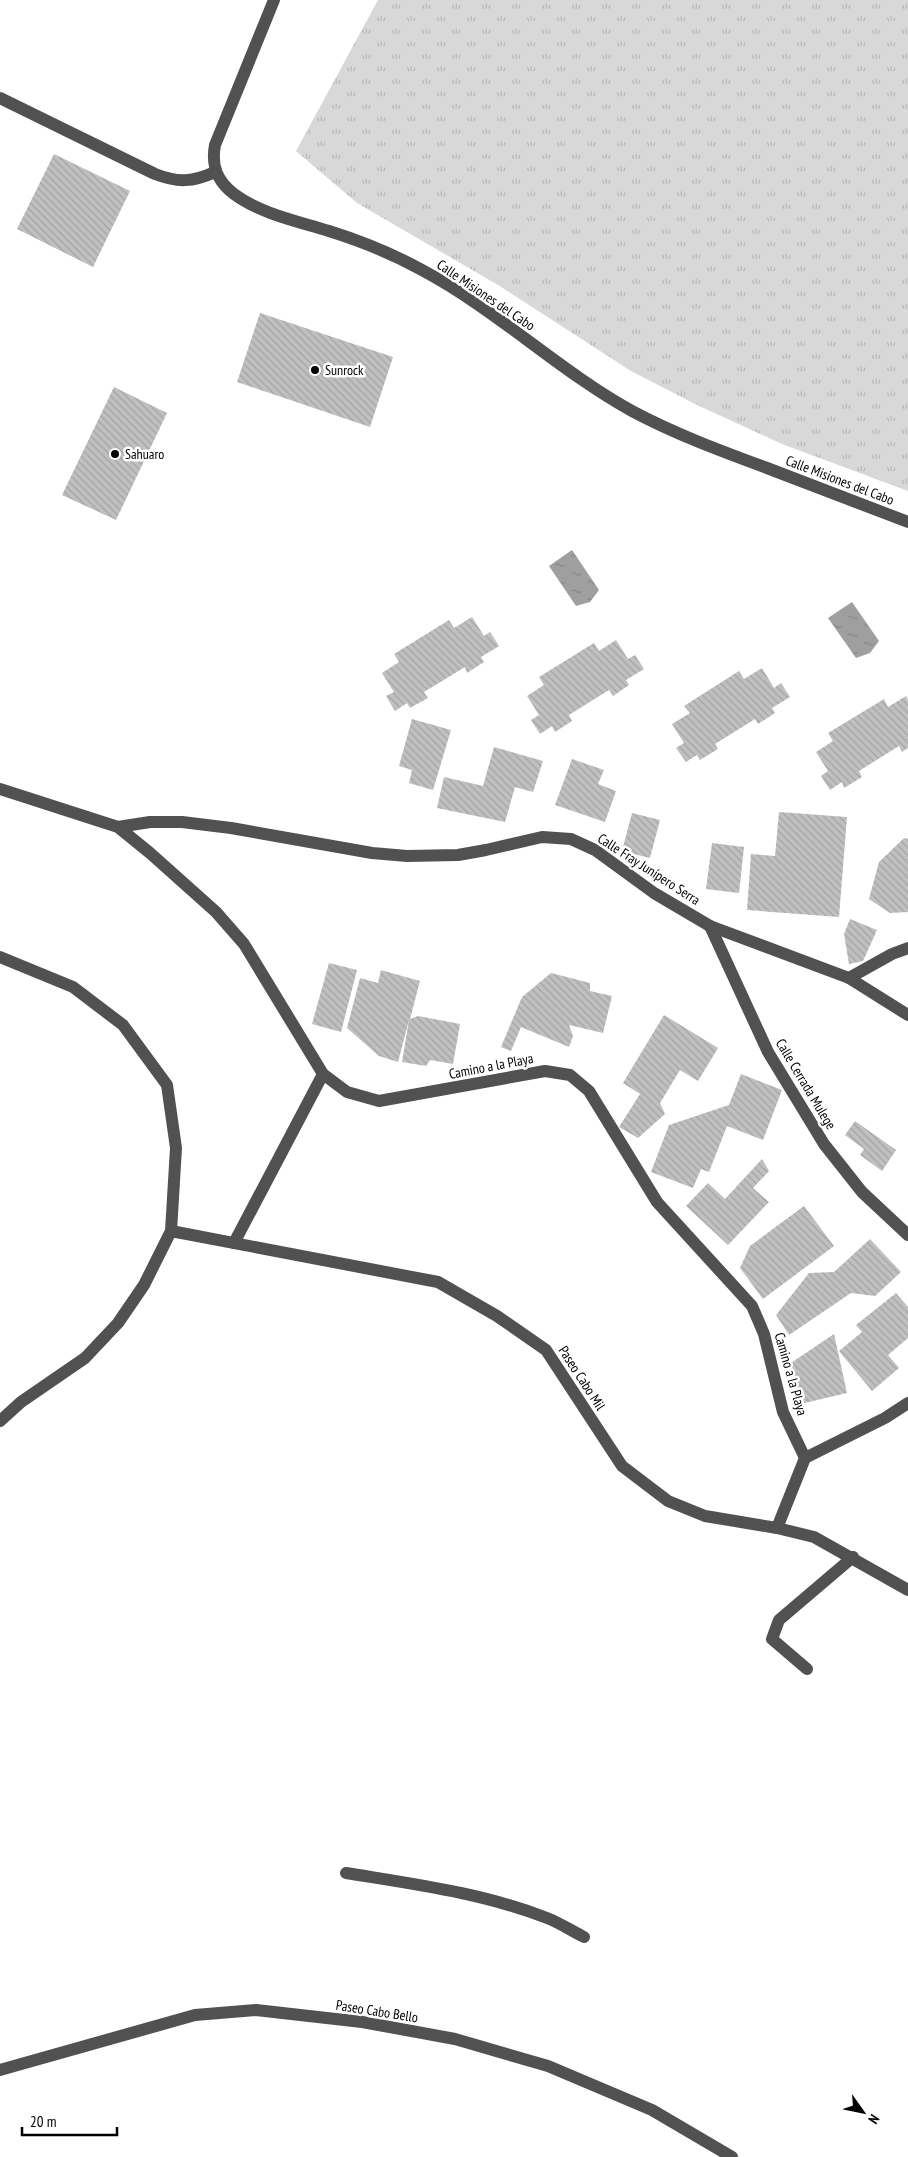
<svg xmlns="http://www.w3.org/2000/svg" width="908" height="2157" font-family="'PT Sans Narrow',sans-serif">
  <defs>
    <pattern id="grass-tufts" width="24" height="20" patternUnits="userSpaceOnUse" patternTransform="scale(1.25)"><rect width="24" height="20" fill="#d8d8d8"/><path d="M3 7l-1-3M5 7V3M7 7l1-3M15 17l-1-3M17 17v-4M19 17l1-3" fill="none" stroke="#b8b8b8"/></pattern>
    <pattern id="water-ripples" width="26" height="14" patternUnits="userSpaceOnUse" patternTransform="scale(1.25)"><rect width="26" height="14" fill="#9f9f9f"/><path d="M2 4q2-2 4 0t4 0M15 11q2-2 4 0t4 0" fill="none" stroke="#878787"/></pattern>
    <pattern id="building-back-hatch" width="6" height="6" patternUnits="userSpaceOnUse" patternTransform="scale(1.25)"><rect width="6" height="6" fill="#c0c0c0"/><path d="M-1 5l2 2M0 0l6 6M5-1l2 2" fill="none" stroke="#a3a3a3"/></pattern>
  </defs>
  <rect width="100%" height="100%" fill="#fff"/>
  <polygon fill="url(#grass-tufts)" points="378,0 908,0 908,491 782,444 695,404 631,371 498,285 357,203 296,151"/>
  <g fill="url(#water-ripples)">
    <polygon points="572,550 599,590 590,602 576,606 549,566"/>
    <polygon points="852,602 879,641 870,653 856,658 828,618"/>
  </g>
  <g fill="url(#building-back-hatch)">
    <polygon points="54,154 130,191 93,267 17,229"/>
    <polygon points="260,313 393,357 370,427 237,382"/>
    <polygon points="114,387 167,413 116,520 62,495"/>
    <polygon points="472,617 484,636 490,632 499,646 481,657 484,662 467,673 465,667 424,692 428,698 410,708 407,703 395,711 386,696 394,692 382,673 399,662 394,654 449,620 454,628"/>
    <polygon points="616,640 628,659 635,655 644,669 626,680 629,685 613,696 609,690 569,715 572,721 555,732 552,726 540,734 531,720 539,715 527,696 544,685 539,677 594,643 599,651"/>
    <polygon points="762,668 774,688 781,683 790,697 772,708 775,713 758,724 755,719 715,744 718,749 700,760 697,755 686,762 676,748 684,743 672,724 690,713 684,706 739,671 744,679"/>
    <polygon points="906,696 908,700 908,748 902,752 899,746 859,771 862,777 844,788 842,782 830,790 821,776 828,771 816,752 833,741 828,733 884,699 888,707"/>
    <polygon points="412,719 451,730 433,790 409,783 412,770 399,766"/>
    <polygon points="494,747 543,761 533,792 515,787 505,822 437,808 444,777 483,786"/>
    <polygon points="572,759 604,770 598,784 616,791 605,822 555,805"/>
    <polygon points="779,812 847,817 839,917 747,910 751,854 775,856"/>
    <polygon points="632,813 660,820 650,858 622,851"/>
    <polygon points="904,838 908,839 908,912 890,913 869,899 879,862"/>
    <polygon points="712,843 744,847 739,893 706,889"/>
    <polygon points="850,919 877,930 863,961 849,964 844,934"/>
    <polygon points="329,963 357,970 341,1032 312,1024"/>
    <polygon points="381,970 420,981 410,1019 418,1016 460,1024 453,1064 430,1060 426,1066 402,1062 409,1020 398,1062 379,1056 347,1028 360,978 378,983"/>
    <polygon points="551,973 590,983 590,991 612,996 603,1033 569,1025 573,1036 569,1047 521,1027 511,1051 501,1047 522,997"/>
    <polygon points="664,1015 718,1048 698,1081 680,1070 660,1103 665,1114 638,1138 619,1127 640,1094 623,1083"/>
    <polygon points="741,1074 782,1090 763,1140 727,1126 709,1172 701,1169 693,1188 651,1172 669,1125 729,1105"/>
    <polygon points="855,1121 896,1150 882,1171 860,1155 864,1149 845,1135"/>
    <polygon points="762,1159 769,1171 753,1188 769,1202 728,1245 686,1206 708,1183 725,1199"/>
    <polygon points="804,1206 834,1246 763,1299 740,1268 750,1246"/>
    <polygon points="870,1239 901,1272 875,1296 851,1293 789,1335 776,1315 809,1273 834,1272"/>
    <polygon points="896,1293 908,1307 908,1338 888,1355 899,1368 872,1391 839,1351 862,1332 856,1325"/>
    <polygon points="834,1334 847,1393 796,1405 788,1365"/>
  </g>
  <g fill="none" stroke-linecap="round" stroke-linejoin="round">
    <g stroke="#515151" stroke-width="12">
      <path d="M274,0L215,145C211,166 217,181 234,194C261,214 297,221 329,231C361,241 393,254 422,270C497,310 558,370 632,411C675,434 721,451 767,468C814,486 861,504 908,522"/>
      <path d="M0,98L155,174C178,183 193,182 215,172"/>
      <polyline points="0,789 118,827 150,853 216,912 244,944 323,1074 347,1092 379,1101 545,1071 570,1075 589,1091 657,1202 752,1306 764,1334 783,1412 805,1458"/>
      <polyline points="118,827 150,822 182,822 231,828 372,853 407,856 458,855 486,850 542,837 571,839 595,850 654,893 710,926 849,978 908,1015"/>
      <polyline points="710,926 768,1052 824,1144 862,1192 908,1235"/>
      <polyline points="0,957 73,987 123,1025 167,1085 176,1148 171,1231 144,1285 118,1323 85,1358 21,1402 0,1421"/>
      <polyline points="849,978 892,954 908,948"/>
      <polyline points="171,1231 438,1282 497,1316 546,1350 622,1466 668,1501 705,1516 777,1528 814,1537 908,1590"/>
      <polyline points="234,1243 323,1074"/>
      <polyline points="777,1528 805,1458 885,1418 908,1403"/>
      <polyline points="807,1669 772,1639 779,1620 853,1557"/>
      <path d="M346,1873C413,1884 483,1893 547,1918C560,1923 572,1931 584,1937"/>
      <polyline points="0,2070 195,2015 256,2010 362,2022 455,2039 548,2066 652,2110 732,2157"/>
    </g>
  </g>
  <g fill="#000" stroke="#fff" stroke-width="2">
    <circle cx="315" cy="370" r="5"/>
    <circle cx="115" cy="454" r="5"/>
  </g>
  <g text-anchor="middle" stroke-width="5" stroke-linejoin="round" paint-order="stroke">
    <g font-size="14" fill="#000" stroke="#fff">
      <text transform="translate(486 295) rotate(34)" y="5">Calle Misiones del Cabo</text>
      <text transform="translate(840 480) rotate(21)" y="5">Calle Misiones del Cabo</text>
      <text transform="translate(649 869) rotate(33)" y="5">Calle Fray Junípero Serra</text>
      <text transform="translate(491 1066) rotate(-11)" y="5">Camino a la Playa</text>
      <text transform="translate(806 1084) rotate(59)" y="5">Calle Cerrada Mulege</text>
      <text transform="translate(791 1374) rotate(74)" y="5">Camino a la Playa</text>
      <text transform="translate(582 1378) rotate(57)" y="5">Paseo Cabo Mil</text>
      <text transform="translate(377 2011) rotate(9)" y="5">Paseo Cabo Bello</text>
    </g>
    <g font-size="14" fill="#000" stroke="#fff" text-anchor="start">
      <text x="325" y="375">Sunrock</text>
      <text x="125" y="459">Sahuaro</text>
    </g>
  </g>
  <g transform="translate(863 2112) rotate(123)" stroke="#ffffff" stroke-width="4" paint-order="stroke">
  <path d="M0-4L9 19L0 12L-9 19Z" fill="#000000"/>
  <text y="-8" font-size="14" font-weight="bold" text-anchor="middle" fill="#000000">N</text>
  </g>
  <path d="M22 2127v8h95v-8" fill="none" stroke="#000000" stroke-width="2.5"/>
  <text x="30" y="2127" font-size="15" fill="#000000" stroke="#ffffff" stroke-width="4" paint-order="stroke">20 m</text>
</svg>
